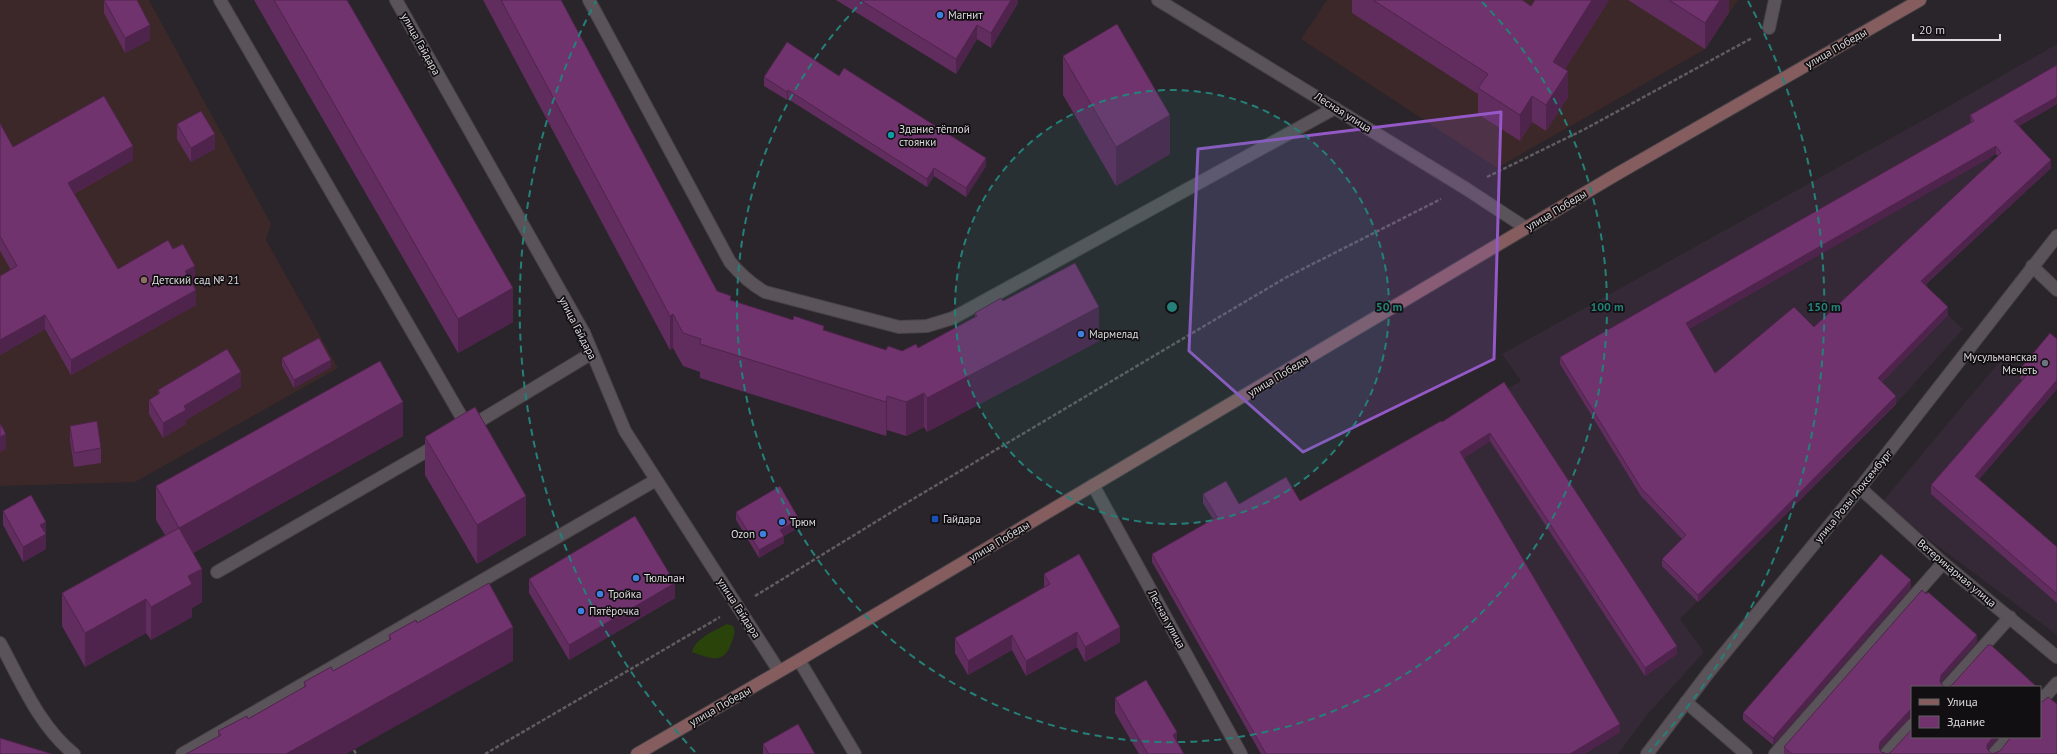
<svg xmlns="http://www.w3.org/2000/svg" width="2057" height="754" font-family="'PT Sans',sans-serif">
  <rect width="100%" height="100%" fill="#2a252a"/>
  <g fill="#352937">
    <polygon points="2057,44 2057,104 1984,146 2005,182 2036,153 2051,168 1927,283 1930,297 1963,329 1896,404 1680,619 1704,652 1647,715 1618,754 1261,754 1166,587 1521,381 1502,354 1958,101"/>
    <polygon points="2000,361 2047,401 1975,484 2057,556 2057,635 1927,538 1883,501"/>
  </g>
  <g fill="#3c2829">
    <polygon points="0,0 149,0 271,224 266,240 338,368 135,482 0,486"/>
    <polygon points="1327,0 1738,0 1705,49 1497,168 1301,39"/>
  </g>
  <path fill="#29430b" d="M727,624L733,626C736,632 734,636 732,641C725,665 711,659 692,652C696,637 715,631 727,624Z"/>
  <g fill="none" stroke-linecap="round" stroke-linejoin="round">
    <defs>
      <g id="lane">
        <polyline points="220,0 468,428 592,353"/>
        <path d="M589,0L730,262C741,275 751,284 765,292L899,327L927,326L953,318L1335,108"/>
        <polyline points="1769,28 1775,0"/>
        <polyline points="2032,266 2057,290"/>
        <polyline points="217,572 439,444"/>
        <path d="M0,643C21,681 39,726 74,754"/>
        <polyline points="1947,687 2010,617"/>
        <polyline points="1686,702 1746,754"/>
        <polyline points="2040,702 2057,683"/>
        <polyline points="182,754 656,480"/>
        <polyline points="1775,754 1943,563"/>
        <polyline points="1886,754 1912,725"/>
        <polyline points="1994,754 2009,737"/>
      </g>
      <g id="street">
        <polyline points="396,0 584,333 625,431 779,671"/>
        <polyline points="1158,0 1465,188 1526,228"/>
        <polyline points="1093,485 1241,754"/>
        <polyline points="1860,488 1943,563 2057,657"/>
        <polyline points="799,660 855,754"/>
        <polyline points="1647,754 1709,672 1860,488 2057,236"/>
      </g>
      <polyline id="secondary" points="637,754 799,660 1617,174 1920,0"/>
    </defs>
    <use href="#lane" stroke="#484347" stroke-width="14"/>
    <use href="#street" stroke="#484347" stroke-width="14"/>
    <use href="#secondary" stroke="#484347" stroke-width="14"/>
    <g stroke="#605c60" stroke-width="2.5" stroke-dasharray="4 2" stroke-linecap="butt">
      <polyline points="1487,177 1585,129 1752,38"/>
      <polyline points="755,596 908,502 1285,278 1441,199"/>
      <polyline points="354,750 356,754"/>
      <polyline points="485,754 720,617"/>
    </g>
    <use href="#lane" stroke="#5a5359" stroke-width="12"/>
    <use href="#street" stroke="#5a5359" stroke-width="12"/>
    <use href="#secondary" stroke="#855d5f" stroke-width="12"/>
  </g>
  <g fill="#612c5e" fill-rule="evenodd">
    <polygon points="104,0 137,0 150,40 125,53 104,13"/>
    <polygon points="254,0 347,0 513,322 458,353"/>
    <polygon points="483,0 561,0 717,291 731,300 886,350 902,351 918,348 975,317 975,313 1003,301 1099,341 927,432 924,427 906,436 887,430 886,436 700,378 700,372 683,366 673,348 670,350"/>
    <polygon points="836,0 1018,0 1018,3 991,48 977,39 956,74"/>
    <polygon points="1352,0 1522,0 1531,6 1609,0 1565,69 1568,97 1546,131 1532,122 1520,141 1478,114 1478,94 1352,13"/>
    <polygon points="1628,0 1729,0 1729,12 1705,49"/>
    <polygon points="1063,56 1170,154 1116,186 1063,95"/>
    <path d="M2057,65V104L2019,126L2051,168L1925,285L1948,315L1882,382L1896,404L1698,602L1662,566V559L1682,539L1641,496L1560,364V357L1971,123L1970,115ZM1996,154L1998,156L1814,327L1715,373L1689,329Z"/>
    <polygon points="839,76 986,166 966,197 934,176 927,187 788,99 787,100 764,86 764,77"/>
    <polygon points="0,123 13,147 133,160 74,194 118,269 173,249 195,281 192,282 196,305 71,375 45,329 0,355 0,276 11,270 0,251"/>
    <polygon points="177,124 215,149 191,162 177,139"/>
    <polygon points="2057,339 2057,389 1979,479 2057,547 2057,603 1931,494 1931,485 2022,380 2020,378 2020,369"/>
    <polygon points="282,358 331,367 294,388 282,366"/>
    <polygon points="1504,382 1677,654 1645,676 1490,441 1463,458 1620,732 1584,754 1261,754 1152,562 1152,554 1213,519 1203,503 1203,494 1239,504 1300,501 1442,422"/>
    <polygon points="241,387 186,420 186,424 163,438 149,414 149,400 158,395 158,390"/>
    <polygon points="70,426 101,448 101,463 74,467 70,441"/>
    <polygon points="403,436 193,553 202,602 192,608 192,617 151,640 146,633 85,667 62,626 62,593 165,535 156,520 156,486"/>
    <polygon points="425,437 526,535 477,564 425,475"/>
    <polygon points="3,511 46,536 46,549 23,562 3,525"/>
    <polygon points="736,512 799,527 784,536 784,543 759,558 736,520"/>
    <polygon points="1044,574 1120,642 1085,662 1077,647 1026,676 1012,650 968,675 955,653 955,638 1044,588"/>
    <polygon points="529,579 675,598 569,660 529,593"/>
    <polygon points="1911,588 1773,745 1743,720 1743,713"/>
    <polygon points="417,623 513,661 218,736 218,731 248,719 304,688 304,682 333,671 389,640 389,635"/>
    <polygon points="1977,642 1941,682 1942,685 1946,687 2037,687 1912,687 1912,718 1910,718 1880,749 1881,752 1888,754 1912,737 1999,737 1988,750 1992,754 2057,754 1784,754 1784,747"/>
    <polygon points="1115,698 1177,741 1184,754 1139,754 1115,713"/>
    <polygon points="763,744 815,754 763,754"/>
  </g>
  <g fill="#4f244c">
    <polygon points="1011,0 1018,0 1018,3 991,48 991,33"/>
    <polygon points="1592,0 1609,0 1553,88 1553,62"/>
    <polygon points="1720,0 1729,0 1729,12 1705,49 1705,23"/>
    <polygon points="150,25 150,40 125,53 125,38"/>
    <polygon points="977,25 977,39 956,74 956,59"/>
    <polygon points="1568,71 1568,97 1546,131 1546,105"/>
    <polygon points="788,90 788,99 787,100 787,92"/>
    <polygon points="1532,96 1532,122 1520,141 1520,115"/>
    <polygon points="2057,97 2057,104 2014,129 2014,121"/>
    <polygon points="1170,115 1170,154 1116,186 1116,147"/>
    <polygon points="215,134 215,149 191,162 191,148"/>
    <polygon points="133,146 133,160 68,197 68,183"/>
    <polygon points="1996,146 1996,154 1686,331 1686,323"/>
    <polygon points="986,158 986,166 966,197 966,188"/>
    <polygon points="2051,160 2051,168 1921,288 1921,281"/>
    <polygon points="934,168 934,176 927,187 927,179"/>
    <polygon points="195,266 195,281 185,286 185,271"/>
    <polygon points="513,288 513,322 458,353 458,319"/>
    <polygon points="196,290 196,305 71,375 71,360"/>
    <polygon points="1099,307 1099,341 927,432 927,398"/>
    <polygon points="1948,307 1948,315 1878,386 1878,378"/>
    <polygon points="673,314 673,348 670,350 670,316"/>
    <polygon points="45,315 45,329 0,355 0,340"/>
    <polygon points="331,360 331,367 294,388 294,380"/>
    <polygon points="241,372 241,387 186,420 186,424 163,438 163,423 184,406"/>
    <polygon points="2057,380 2057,389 1975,484 1975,476"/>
    <polygon points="924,393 924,427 906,436 906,402"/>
    <polygon points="887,396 887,430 886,436 886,402"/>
    <polygon points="1896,396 1896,404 1698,602 1698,595"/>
    <polygon points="403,402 403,436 179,561 179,528"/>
    <polygon points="1490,433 1490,441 1460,461 1460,452"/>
    <polygon points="6,434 6,449 0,452 0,437"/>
    <polygon points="526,496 526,535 477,564 477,525"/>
    <polygon points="799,519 799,527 784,536 784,543 759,558 759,550 780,530"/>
    <polygon points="46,522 46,549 23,562 23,547 40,525"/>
    <polygon points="202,569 202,602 192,608 192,617 151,640 151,607 188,576"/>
    <polygon points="1911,580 1911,588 1773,745 1773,738"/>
    <polygon points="675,583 675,598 569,660 569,645"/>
    <polygon points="146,599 146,633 85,667 85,633"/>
    <polygon points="513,627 513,661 346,754 286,754"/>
    <polygon points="1120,627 1120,642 1085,662 1085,647"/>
    <polygon points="1077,632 1077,647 1026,676 1026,661"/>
    <polygon points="1012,635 1012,650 968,675 968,661"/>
    <polygon points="1977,635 1977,642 1941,682 1940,687 1940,681 1941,675"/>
    <polygon points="1677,646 1677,654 1645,676 1645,668"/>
    <polygon points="1910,710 1910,718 1880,749 1879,754 1879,748 1880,742"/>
    <polygon points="1620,724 1620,732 1584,754 1570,754"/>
    <polygon points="1177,732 1177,747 1173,735"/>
    <polygon points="1993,737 1999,737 1987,752 1987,745"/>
  </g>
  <g fill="#71336d" stroke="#4f244c" fill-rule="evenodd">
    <polygon points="104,0 137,0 150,25 125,38"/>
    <polygon points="274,0 347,0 513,288 458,319"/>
    <polygon points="501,0 561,0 717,291 731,296 730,300 793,320 794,316 824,326 823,330 886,350 888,346 902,351 916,344 918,348 977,316 975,313 1001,298 1003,301 1075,263 1099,307 927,398 924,393 906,402 887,396 886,402 700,344 701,339 683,333 673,314 670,316"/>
    <polygon points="860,0 1011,0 991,33 977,25 956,59"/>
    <polygon points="1373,0 1522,0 1531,6 1535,0 1592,0 1553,62 1568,71 1546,105 1532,96 1520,115 1478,88 1488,74"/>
    <polygon points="1669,0 1720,0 1705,23"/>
    <polygon points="1117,24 1170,115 1116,147 1063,56"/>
    <polygon points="787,42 839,76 844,68 986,158 966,188 934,168 927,179 788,90 787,92 764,77"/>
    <path d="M2057,65V97L2014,121L2051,160L1921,281L1948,307L1878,378L1896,396L1698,595L1662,559L1686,535L1641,488L1560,357L1974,121L1970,115ZM1996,146L2001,153L1814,327L1794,307L1715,373L1686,323Z"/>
    <polygon points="104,96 133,146 68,183 118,269 168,240 173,249 183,244 195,266 185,271 196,290 71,360 45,315 0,340 0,276 17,266 0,236 0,123 13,147"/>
    <polygon points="201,111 215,134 191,148 177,124"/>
    <polygon points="2050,333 2057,339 2057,380 1975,476 2057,547 2057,594 1931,485 2027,375 2020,369"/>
    <polygon points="319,338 331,360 294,380 282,358"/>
    <polygon points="227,349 241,372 184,406 186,410 163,423 149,400 160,393 158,390"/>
    <polygon points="380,361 403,402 179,528 156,486"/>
    <polygon points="1504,382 1677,646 1645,668 1490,433 1460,452 1620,724 1570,754 1266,754 1152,554 1217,517 1203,494 1226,481 1239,504 1286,477 1300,501 1441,421 1442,422"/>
    <polygon points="475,407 526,496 477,525 425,437"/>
    <polygon points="97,421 101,448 74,453 70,426"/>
    <polygon points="0,423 6,434 0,437"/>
    <polygon points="780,486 799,519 780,530 784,536 759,550 736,512"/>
    <polygon points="31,495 46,522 40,525 46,534 23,547 3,511"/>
    <polygon points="635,516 675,583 569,645 529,579"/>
    <polygon points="179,528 202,569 188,576 192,584 151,607 146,599 85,633 62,593"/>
    <polygon points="1079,554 1120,627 1085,647 1077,632 1026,661 1012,635 968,661 955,638 1050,584 1044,574"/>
    <polygon points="1881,554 1911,580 1773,738 1743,713"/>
    <polygon points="489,583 513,627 286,754 186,754 221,735 218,731 247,716 248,719 306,686 304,682 331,667 333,671 391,639 389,635 416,620 417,623"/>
    <polygon points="1922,590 1926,594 1928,592 1977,635 1941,675 1940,681 1942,685 1946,687 1952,685 1988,645 1991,645 2037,687 1912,687 1912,711 1910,710 1880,742 1879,748 1881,752 1888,754 1891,752 1912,729 1912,737 1993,737 1987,745 1987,749 1992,754 2000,751 2011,737 2040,737 2040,701 2042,702 2048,697 2057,704 2057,754 1792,754 1784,747"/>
    <polygon points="1146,680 1177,732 1173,735 1184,754 1148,754 1115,698"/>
    <polygon points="798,724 815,754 769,754 763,744"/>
    <polygon points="0,738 52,754 0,754"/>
  </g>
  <path fill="#9458c7" fill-opacity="0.2" stroke="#9458c7" stroke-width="3" stroke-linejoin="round" d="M1501,112L1494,359L1303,452L1189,351L1198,149Z"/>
  <circle cx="1172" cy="307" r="217" fill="#248079" fill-opacity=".12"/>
  <g fill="none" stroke="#248079" stroke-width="2" stroke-dasharray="7 5">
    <circle cx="1172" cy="307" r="217"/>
    <path d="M1482 2A435 435 0 1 1 862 2"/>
    <path d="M695 752A652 652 0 0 1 596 1M1748 1A652 652 0 0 1 1649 752"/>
  </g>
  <g fill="#3f7fe0" stroke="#110f11" stroke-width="1.5">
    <circle cx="940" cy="15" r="4"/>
    <circle cx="1081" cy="334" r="4"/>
    <circle cx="782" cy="522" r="4"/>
    <circle cx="763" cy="534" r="4"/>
    <circle cx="636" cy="578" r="4"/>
    <circle cx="600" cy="594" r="4"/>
    <circle cx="581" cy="611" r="4"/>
  </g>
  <circle fill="#0f9aa8" stroke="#110f11" stroke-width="1.5" cx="891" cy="135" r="4"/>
  <circle fill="#8d6e63" stroke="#110f11" stroke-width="1.5" cx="144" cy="280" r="4"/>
  <circle fill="#6b7280" stroke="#110f11" stroke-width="1.5" cx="2045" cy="363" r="4"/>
  <rect fill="#1a4fb4" stroke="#110f11" stroke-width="1.5" x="931" y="515" width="8" height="8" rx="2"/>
  <g text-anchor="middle" stroke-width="3.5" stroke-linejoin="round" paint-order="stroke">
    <g font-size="11" fill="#dedbde" stroke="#110f11" text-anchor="start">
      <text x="948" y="19">Магнит</text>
      <text x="899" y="133">Здание тёплой<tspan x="899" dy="13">стоянки</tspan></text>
      <text x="152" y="284">Детский сад № 21</text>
      <text x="1089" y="338">Мармелад</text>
      <text x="2037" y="361" text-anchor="end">Мусульманская<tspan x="2037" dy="13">Мечеть</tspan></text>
      <text x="943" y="523">Гайдара</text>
      <text x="790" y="526">Трюм</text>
      <text x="755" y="538" text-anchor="end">Ozon</text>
      <text x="644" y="582">Тюльпан</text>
      <text x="608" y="598">Тройка</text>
      <text x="589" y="615">Пятёрочка</text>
    </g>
    <g font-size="11" fill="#dedbde" stroke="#110f11">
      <text transform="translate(421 44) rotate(61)" y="4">улица Гайдара</text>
      <text transform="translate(1836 48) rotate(-30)" y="4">улица Победы</text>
      <text transform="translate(1343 112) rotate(32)" y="4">Лесная улица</text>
      <text transform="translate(1556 210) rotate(-31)" y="4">улица Победы</text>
      <text transform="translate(578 328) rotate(63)" y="4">улица Гайдара</text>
      <text transform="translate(1278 376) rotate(-31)" y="4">улица Победы</text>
      <text transform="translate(1853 496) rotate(-51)" y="4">улица Розы Люксембург</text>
      <text transform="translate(999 541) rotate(-31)" y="4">улица Победы</text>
      <text transform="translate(1957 573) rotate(40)" y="4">Ветеринарная улица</text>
      <text transform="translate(739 608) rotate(57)" y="4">улица Гайдара</text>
      <text transform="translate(1167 619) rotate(61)" y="4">Лесная улица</text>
      <text transform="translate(720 706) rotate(-30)" y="4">улица Победы</text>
    </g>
  </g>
  <circle cx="1172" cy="307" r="6" fill="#248079" stroke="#110f11" stroke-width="2"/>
  <g font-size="12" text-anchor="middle" font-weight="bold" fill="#248079" stroke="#110f11" stroke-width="3.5" stroke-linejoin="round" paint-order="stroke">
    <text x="1389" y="311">50 m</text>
    <text x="1607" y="311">100 m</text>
    <text x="1824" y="311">150 m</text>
  </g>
  <rect x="1911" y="686" width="130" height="52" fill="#110f11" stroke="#636163"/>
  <rect x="1919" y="699" width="20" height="6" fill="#855d5f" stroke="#636163"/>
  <text x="1947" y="706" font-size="12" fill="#dedbde">Улица</text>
  <rect x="1919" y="716" width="20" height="12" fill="#71336d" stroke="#636163"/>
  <text x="1947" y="726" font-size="12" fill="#dedbde">Здание</text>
  <path d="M1913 34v6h87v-6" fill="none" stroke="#dedbde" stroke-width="2"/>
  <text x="1919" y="34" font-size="12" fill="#dedbde" stroke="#110f11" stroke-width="3" paint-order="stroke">20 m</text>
</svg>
